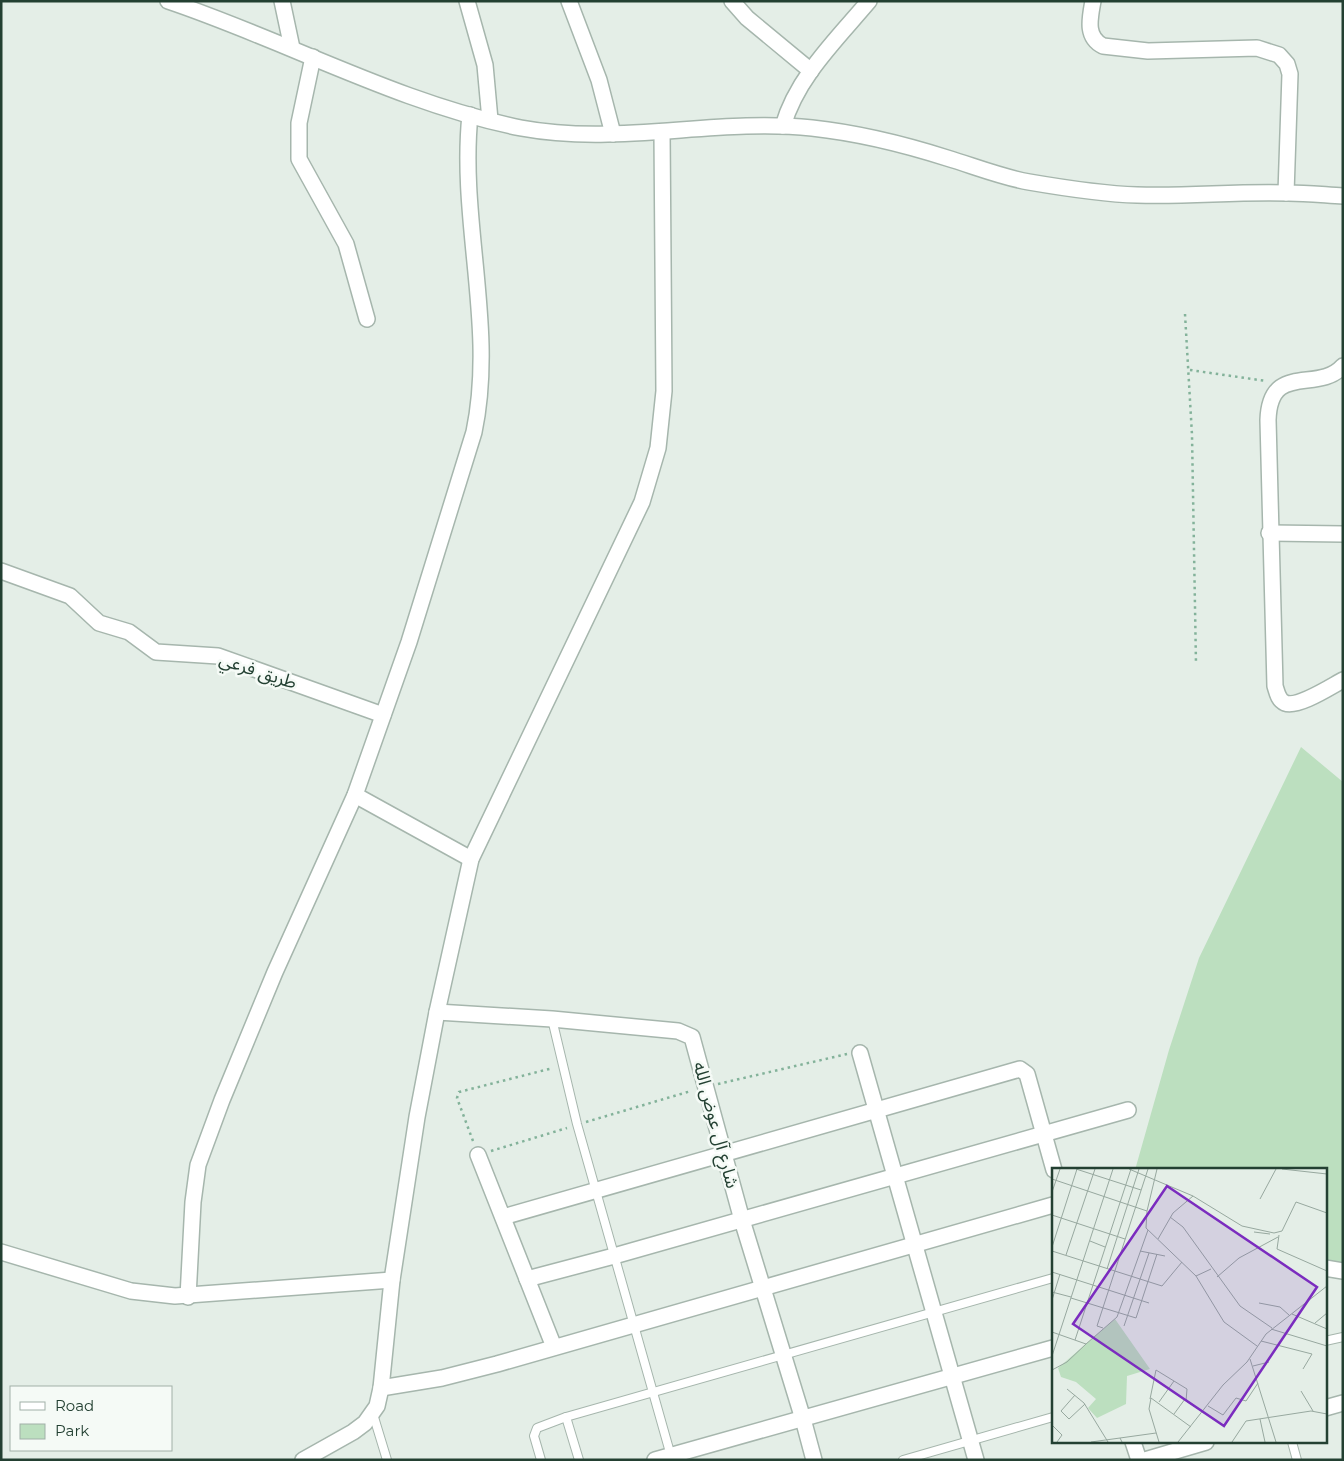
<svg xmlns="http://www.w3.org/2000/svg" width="1344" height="1461" font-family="Montserrat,'Noto Sans Arabic',sans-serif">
  <rect width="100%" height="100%" fill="#e4eee7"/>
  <polygon fill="#bcdfbf" points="1301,747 1343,782 1343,1271 1325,1267 1325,1170 1135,1170 1169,1050 1199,958"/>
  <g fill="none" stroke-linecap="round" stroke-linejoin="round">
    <defs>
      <g id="service">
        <polyline points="552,1019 577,1124 671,1456"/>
        <polyline points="1325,1341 1343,1337"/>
        <polyline points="373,1414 387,1460"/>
        <polyline points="566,1417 579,1460"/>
        <polyline points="1292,1442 1297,1460"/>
        <polyline points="541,1460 534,1436 537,1428 566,1417 1053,1278"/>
        <polyline points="903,1460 1053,1417"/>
      </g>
      <g id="minor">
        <polyline points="282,1 292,48"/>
        <polyline points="467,1 485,65 490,120"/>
        <polyline points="569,1 599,80 613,134"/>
        <polyline points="732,1 747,18 811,71"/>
        <path d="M1093,1C1090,18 1085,37 1103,46L1148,51L1257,48L1279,55L1287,64L1290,74L1286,193"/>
        <polyline points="313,57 299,123 299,159 346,244 367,319"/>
        <path d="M783,126C797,77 837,39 869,1"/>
        <path d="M1343,366C1318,394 1270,361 1268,420L1275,686C1277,692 1278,700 1285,703C1298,708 1330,687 1343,680"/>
        <polyline points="1269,533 1343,534"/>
        <polyline points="1,571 70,596 99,623 129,632 156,652 218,656 383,715"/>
        <polyline points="355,795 471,859"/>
        <polyline points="860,1053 976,1460"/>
        <polyline points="478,1155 554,1347"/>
        <polyline points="503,1217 1020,1069 1027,1074 1054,1170"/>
        <polyline points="1,1252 131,1291 175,1296 392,1280"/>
        <polyline points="527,1279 614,1256 1128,1110"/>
        <path d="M188,1297L193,1202L198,1165L222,1100L275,972L355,795L409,642L474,432C496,327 459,221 470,115"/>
        <polyline points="1325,1408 1343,1403"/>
        <polyline points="1133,1442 1139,1460"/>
        <polyline points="655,1460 1053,1348"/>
        <polyline points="1145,1460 1206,1442"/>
      </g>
      <g id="tertiary">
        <path d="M168,1C287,41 398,103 521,128C618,146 715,118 812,128C858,133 903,144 947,158C974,166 1001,177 1029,182C1064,188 1101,194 1137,195C1187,197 1238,191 1288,193C1306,193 1325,195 1343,196"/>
        <polyline points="437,1012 552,1019 678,1031 692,1037 742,1220 803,1419 814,1460"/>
        <polyline points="1325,1268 1343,1271"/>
        <polyline points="381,1388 442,1378 497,1364 1053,1205"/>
        <polyline points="303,1460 353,1432 365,1423 377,1406 381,1388 392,1280 417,1117 437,1012 471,859 642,502 658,448 664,391 662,132"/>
      </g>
    </defs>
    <use href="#service" stroke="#a6b6ad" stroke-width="10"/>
    <use href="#minor" stroke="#a6b6ad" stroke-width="18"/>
    <use href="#tertiary" stroke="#a6b6ad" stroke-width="18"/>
    <g stroke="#83b29a" stroke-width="2.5" stroke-dasharray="2.5 4" stroke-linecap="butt">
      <polyline points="1185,314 1192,435 1196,664"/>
      <polyline points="1190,370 1266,381"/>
      <polyline points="718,1084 847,1054"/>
      <polyline points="586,1122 691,1091"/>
      <polyline points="473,1141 457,1098 459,1092 553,1068"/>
      <polyline points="491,1151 567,1128"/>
    </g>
    <use href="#service" stroke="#fff" stroke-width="8"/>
    <use href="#minor" stroke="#fff" stroke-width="15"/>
    <use href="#tertiary" stroke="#fff" stroke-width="15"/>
  </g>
  <g text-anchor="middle" stroke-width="5" stroke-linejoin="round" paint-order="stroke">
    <g font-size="18" fill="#234032" stroke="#f5faf6">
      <text transform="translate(258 671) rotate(18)" y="6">طريق فرعي</text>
      <text transform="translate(716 1125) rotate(75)" y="6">شارع آل عوض الله</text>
    </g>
  </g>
  <g transform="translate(1052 1168)">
    <rect width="275" height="275" fill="#e4eee7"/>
    <path d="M63,151L98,201L75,208L74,236L45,250L36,240L44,231L24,214L9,209L6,200Z" fill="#bcdfbf"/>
    <path fill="none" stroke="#97a89f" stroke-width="1" d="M24,1L89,22M77,1L141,28L121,45L106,71M105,1L95,43L94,60L144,108L172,154L205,178M230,1L275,6M0,11L95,43M0,24L8,1M141,28L190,58L222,65L230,63L244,34L275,45M208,31L224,1M0,47L73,71M118,49L131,59L188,138L220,160M202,64L218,66M227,67L225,81L275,103M38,73L53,79M0,79L25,1M0,83L110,118L130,94M88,83L113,88M14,87L43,1M55,101L87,1M0,104L97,135M144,108L159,101M165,109L187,90L226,69M0,124L19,129M19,130L84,150L105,86M0,132L8,106M207,135L228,139L237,147M240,146L275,161M263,155L275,145M72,158L97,85M51,160L45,158L96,1M219,161L275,178M0,164L34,176L65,149L96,62M23,172L79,1M209,173L260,186L251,201M0,188L61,1M198,191L224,274M201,198L217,194M0,202L15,194L34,176M15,221L32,235L56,274M249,223L261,243M23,227L9,243L17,251L33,236M98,231L104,202L135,221L134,233L151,244M107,234L122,213M156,238L171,247L184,230L194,233L206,215M122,246L133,231M208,251L213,274M0,257L10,267L5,274M68,270L104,265M39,274L68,270L70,274M107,274L97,241L99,230L139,259M126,274L171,217L195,194L214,166L275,118M180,274L194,253L259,243L275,246"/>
    <path fill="#7b2cbf" fill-opacity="0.15" stroke="#7b2cbf" stroke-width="2.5" d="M115,18L265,119L172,258L21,156Z"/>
    <rect width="275" height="275" fill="none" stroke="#234032" stroke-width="2.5"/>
  </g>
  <rect width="1344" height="1461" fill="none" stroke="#234032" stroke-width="5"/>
  <rect x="10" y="1386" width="162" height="65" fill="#f5faf6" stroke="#a1b0a8"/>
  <rect x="20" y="1402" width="25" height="8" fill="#ffffff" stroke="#a1b0a8"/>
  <text x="55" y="1411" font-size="15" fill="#234032">Road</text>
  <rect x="20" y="1424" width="25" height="15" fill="#bcdfbf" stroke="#a1b0a8"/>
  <text x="55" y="1436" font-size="15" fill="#234032">Park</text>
</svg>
